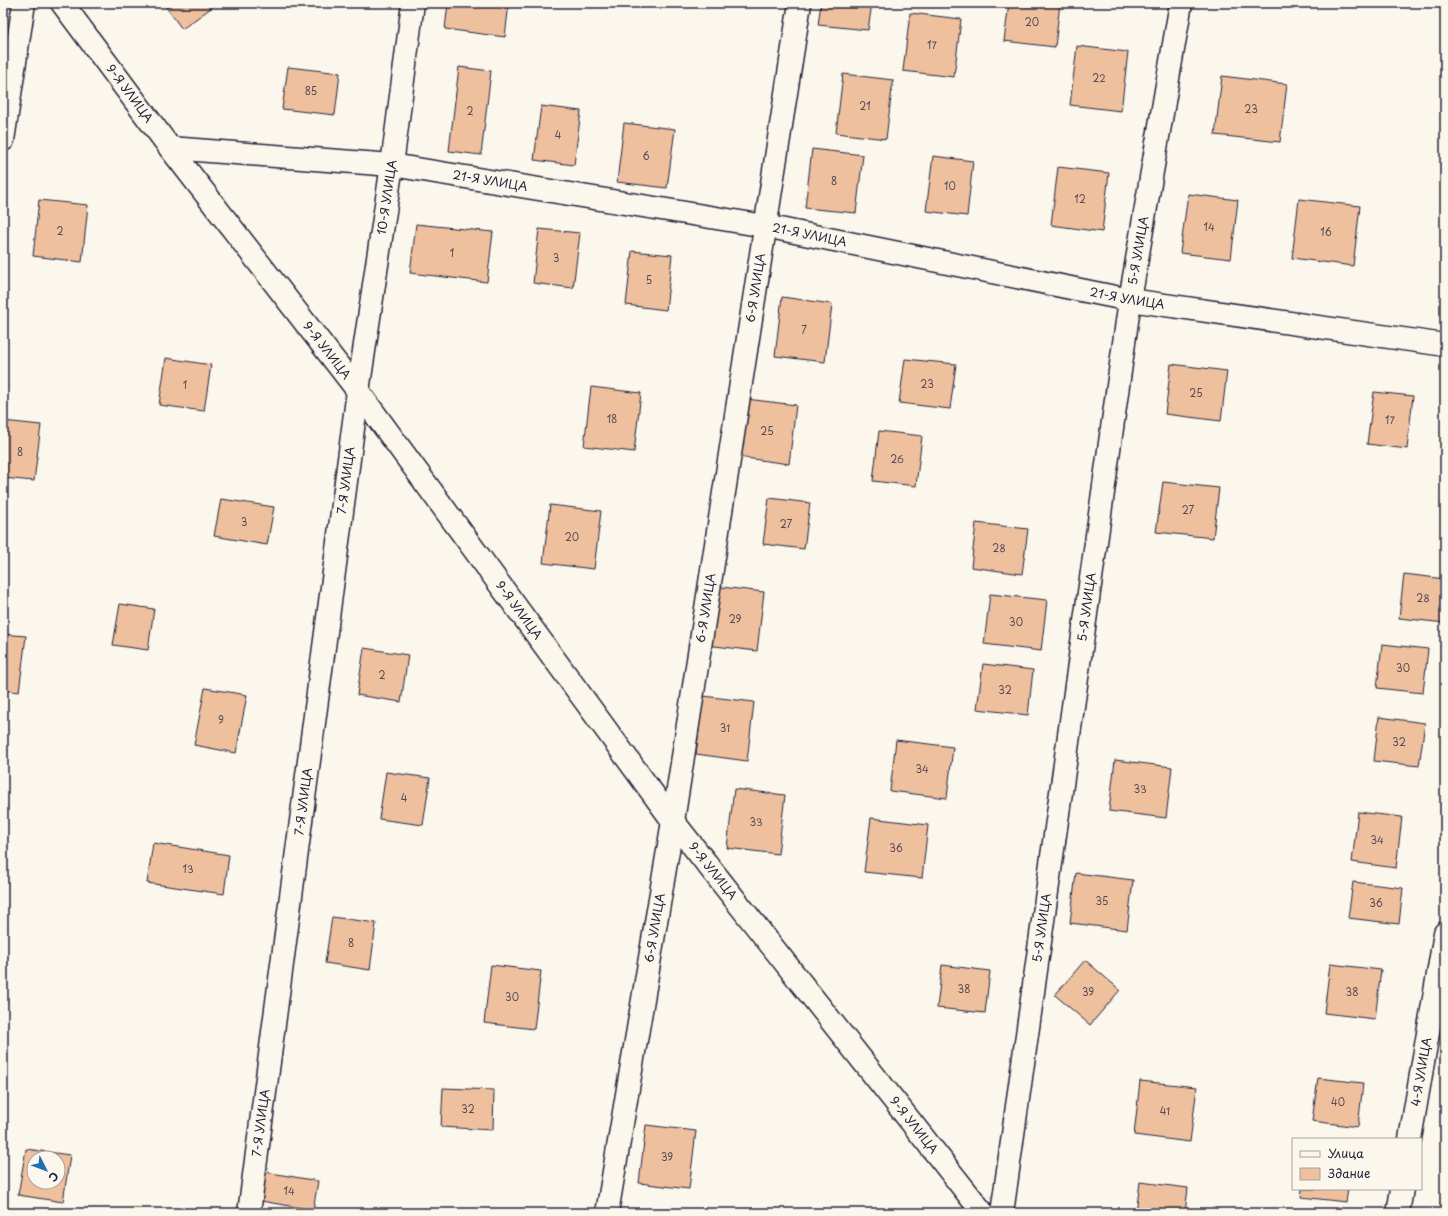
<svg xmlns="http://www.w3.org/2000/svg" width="1448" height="1216" font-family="'Playpen Sans',sans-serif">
  <rect width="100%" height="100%" fill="#fbf7ec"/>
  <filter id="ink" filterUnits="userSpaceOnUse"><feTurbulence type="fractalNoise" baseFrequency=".025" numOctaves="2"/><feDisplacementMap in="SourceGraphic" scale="8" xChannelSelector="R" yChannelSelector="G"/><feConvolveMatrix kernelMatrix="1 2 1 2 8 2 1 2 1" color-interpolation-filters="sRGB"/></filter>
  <g filter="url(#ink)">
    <g fill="#eec09e" stroke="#22223b" fill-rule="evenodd">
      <polygon points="163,3 218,3 182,29"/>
      <polygon points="325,3 335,3 328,7"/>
      <polygon points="448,3 509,3 505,37 445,29"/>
      <polygon points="821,3 872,3 868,30 818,25"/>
      <polygon points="1009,3 1060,3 1055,47 1004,41"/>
      <polygon points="910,13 961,19 954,77 903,71"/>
      <polygon points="1077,46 1128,52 1121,111 1070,105"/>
      <polygon points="288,67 340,73 335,115 282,109"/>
      <polygon points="459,67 491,71 481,155 449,151"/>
      <polygon points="843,74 893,80 886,139 836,133"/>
      <polygon points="1222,76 1287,84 1280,142 1215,135"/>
      <polygon points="541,106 581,111 574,165 534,160"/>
      <polygon points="624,123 675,129 667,188 617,182"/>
      <polygon points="812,149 863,155 856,213 805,208"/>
      <polygon points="933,156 973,161 967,216 926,211"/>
      <polygon points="1058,167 1109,173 1102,232 1051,225"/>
      <polygon points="1188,194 1238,200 1231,259 1180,253"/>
      <polygon points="1299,199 1360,206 1353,266 1292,258"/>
      <polygon points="39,200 88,205 82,262 33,256"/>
      <polygon points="416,224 493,232 487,282 410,273"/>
      <polygon points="539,229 580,233 573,288 533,283"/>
      <polygon points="632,251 672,255 666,310 626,305"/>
      <polygon points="782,297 832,304 825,362 775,356"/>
      <polygon points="166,358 211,365 204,411 159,405"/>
      <polygon points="905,359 956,364 950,409 899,403"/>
      <polygon points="1171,364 1227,371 1221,421 1165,414"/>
      <polygon points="591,387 641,393 634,452 584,446"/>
      <polygon points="1374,392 1413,396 1407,449 1367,444"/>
      <polygon points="746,399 796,405 789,464 738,457"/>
      <polygon points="3,421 41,425 34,481 3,478"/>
      <polygon points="879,431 922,436 916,486 873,481"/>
      <polygon points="1163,482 1219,488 1213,538 1156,532"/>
      <polygon points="769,498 810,503 804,549 763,544"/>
      <polygon points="221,499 274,507 267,545 214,536"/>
      <polygon points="550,505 601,511 594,569 543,563"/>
      <polygon points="976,523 1028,529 1022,574 971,567"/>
      <polygon points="1404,574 1445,579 1445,623 1399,618"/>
      <polygon points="713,586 764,592 757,651 706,645"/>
      <polygon points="990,594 1047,600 1041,651 984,644"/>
      <polygon points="120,604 154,609 148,650 113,645"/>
      <polygon points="3,634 26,636 19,692 3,690"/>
      <polygon points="1382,644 1428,649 1423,693 1377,688"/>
      <polygon points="364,648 408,655 401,702 357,695"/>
      <polygon points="983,664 1033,670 1028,715 977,709"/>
      <polygon points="205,688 247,695 236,753 194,745"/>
      <polygon points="703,696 754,702 747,761 696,754"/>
      <polygon points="1379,717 1425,723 1419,766 1374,761"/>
      <polygon points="896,740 953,747 947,798 890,791"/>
      <polygon points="1115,760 1172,767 1166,818 1109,811"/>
      <polygon points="386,772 430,778 423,825 379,819"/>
      <polygon points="734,789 785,795 778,854 727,848"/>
      <polygon points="1358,812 1402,817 1396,868 1352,862"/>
      <polygon points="871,818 928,825 922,878 864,872"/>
      <polygon points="153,843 229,855 224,894 147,883"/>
      <polygon points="1076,873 1133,880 1127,930 1070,923"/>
      <polygon points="1353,882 1403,888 1399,924 1348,918"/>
      <polygon points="332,917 376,923 370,970 325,963"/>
      <polygon points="1085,960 1120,990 1090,1025 1055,995"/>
      <polygon points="1330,964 1381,970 1375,1019 1324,1013"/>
      <polygon points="491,965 541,971 534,1029 484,1023"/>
      <polygon points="942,965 990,971 985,1013 937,1008"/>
      <polygon points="1318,1078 1363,1083 1358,1127 1312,1121"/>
      <polygon points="1140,1081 1197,1087 1190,1142 1134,1135"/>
      <polygon points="443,1088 494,1090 493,1130 441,1127"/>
      <polygon points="646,1125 696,1131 689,1189 639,1183"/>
      <path d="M26,1149L70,1155L63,1202L18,1195ZM34,1158H58V1182H34Z"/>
      <polygon points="265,1172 318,1181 313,1210 261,1201"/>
      <polygon points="1140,1182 1188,1188 1185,1213 1136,1213"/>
      <polygon points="1302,1189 1348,1189 1346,1202 1301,1197"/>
      <polygon points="1441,1201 1445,1202 1445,1213 1440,1213"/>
    </g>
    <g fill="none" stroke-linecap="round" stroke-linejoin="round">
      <defs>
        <g id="minor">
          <path id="s1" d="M62,3L170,148L358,391L673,821L983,1213"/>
          <polyline points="3,140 24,3"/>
          <path id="s2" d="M170,148L392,165L765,226L1130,300L1445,345"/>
          <path id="s3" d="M1410,1139L1445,933"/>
          <path id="s4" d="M249,1213L358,391L392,165L413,3"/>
          <path id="s5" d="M607,1213L673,821L800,3"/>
          <path id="s6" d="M1002,1213L1130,300L1181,3"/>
          <polyline points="1398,1213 1402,1189"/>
        </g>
      </defs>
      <use href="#minor" stroke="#22223b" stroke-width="25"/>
      <use href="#minor" stroke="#fbf7ec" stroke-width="22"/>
    </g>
  </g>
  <g text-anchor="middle" stroke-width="3" stroke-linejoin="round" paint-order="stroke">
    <g font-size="10" fill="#554a54">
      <text x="1032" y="26">20</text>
      <text x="932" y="49">17</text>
      <text x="1099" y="82">22</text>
      <text x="311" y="95">85</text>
      <text x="865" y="110">21</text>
      <text x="1251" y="113">23</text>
      <text x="470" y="115">2</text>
      <text x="558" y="139">4</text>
      <text x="646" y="160">6</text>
      <text x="834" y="185">8</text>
      <text x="950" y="190">10</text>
      <text x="1080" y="203">12</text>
      <text x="1209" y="231">14</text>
      <text x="60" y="235">2</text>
      <text x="1326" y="236">16</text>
      <text x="452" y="257">1</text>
      <text x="556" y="262">3</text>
      <text x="649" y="284">5</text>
      <text x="804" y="334">7</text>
      <text x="927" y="388">23</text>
      <text x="185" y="389">1</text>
      <text x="1196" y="397">25</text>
      <text x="612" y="423">18</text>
      <text x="1390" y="424">17</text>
      <text x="767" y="435">25</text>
      <text x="20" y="456">8</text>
      <text x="897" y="463">26</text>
      <text x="1188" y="514">27</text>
      <text x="244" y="526">3</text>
      <text x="786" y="528">27</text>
      <text x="572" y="541">20</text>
      <text x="999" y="552">28</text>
      <text x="1423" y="602">28</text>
      <text x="735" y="623">29</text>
      <text x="1016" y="626">30</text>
      <text x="1403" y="672">30</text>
      <text x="382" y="679">2</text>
      <text x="1005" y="694">32</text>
      <text x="221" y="724">9</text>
      <text x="725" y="732">31</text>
      <text x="1399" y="746">32</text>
      <text x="922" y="773">34</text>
      <text x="1140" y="793">33</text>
      <text x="404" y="802">4</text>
      <text x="756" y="826">33</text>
      <text x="1377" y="844">34</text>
      <text x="896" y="852">36</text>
      <text x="188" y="873">13</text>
      <text x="1102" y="905">35</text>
      <text x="1376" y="907">36</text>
      <text x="351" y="947">8</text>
      <text x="964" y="993">38</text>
      <text x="1088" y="996">39</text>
      <text x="1352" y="996">38</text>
      <text x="512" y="1001">30</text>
      <text x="1338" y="1106">40</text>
      <text x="468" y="1113">32</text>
      <text x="1165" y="1115">41</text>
      <text x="667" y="1161">39</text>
      <text x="289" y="1195">14</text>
    </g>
    <g font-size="12" fill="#22223b" stroke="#fbf7ec">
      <text dy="4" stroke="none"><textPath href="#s1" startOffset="113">9-Я УЛИЦА</textPath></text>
      <text dy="4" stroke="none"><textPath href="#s2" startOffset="322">21-Я УЛИЦА</textPath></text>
      <text dy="4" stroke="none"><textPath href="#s4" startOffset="1025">10-Я УЛИЦА</textPath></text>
      <text dy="4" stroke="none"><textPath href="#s2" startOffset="646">21-Я УЛИЦА</textPath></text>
      <text dy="4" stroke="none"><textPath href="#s6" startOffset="972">5-Я УЛИЦА</textPath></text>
      <text dy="4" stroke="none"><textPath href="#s5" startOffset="937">6-Я УЛИЦА</textPath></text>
      <text dy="4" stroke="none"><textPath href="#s2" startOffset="970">21-Я УЛИЦА</textPath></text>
      <text dy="4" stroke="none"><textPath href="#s1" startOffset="437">9-Я УЛИЦА</textPath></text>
      <text dy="4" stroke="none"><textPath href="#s4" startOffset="739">7-Я УЛИЦА</textPath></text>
      <text dy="4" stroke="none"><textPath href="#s6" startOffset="612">5-Я УЛИЦА</textPath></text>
      <text dy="4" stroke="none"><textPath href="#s5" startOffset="613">6-Я УЛИЦА</textPath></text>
      <text dy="4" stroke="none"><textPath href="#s1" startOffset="760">9-Я УЛИЦА</textPath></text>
      <text dy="4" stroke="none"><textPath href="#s4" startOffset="415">7-Я УЛИЦА</textPath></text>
      <text dy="4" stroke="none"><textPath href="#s1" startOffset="1085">9-Я УЛИЦА</textPath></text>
      <text dy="4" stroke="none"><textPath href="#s5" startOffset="289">6-Я УЛИЦА</textPath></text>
      <text dy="4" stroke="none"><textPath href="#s6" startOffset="288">5-Я УЛИЦА</textPath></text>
      <text dy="4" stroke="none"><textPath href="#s3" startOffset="68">4-Я УЛИЦА</textPath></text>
      <text dy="4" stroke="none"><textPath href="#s4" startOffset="91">7-Я УЛИЦА</textPath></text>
      <text dy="4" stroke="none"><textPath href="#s1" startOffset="1409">9-Я УЛИЦА</textPath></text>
    </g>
  </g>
  <rect width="1448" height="1216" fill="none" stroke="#fbf7ec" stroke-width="16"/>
  <rect x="8" y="8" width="1432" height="1200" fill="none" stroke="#22223b" stroke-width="1.5" filter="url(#ink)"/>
  <rect x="1292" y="1138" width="130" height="52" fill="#fbf7ec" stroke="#a4a2a5"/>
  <rect x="1300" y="1151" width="20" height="6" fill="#fbf7ec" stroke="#a4a2a5"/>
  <text x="1328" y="1158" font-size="12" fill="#22223b">Улица</text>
  <rect x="1300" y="1168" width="20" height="12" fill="#eec09e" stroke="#a4a2a5"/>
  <text x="1328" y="1178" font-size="12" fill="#22223b">Здание</text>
  <g transform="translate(46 1170) rotate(132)"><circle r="19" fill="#fbf7ec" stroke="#a4a2a5"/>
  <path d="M0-3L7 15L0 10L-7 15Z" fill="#1f6fb2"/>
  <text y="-6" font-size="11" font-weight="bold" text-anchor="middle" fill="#22223b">С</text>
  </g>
</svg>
